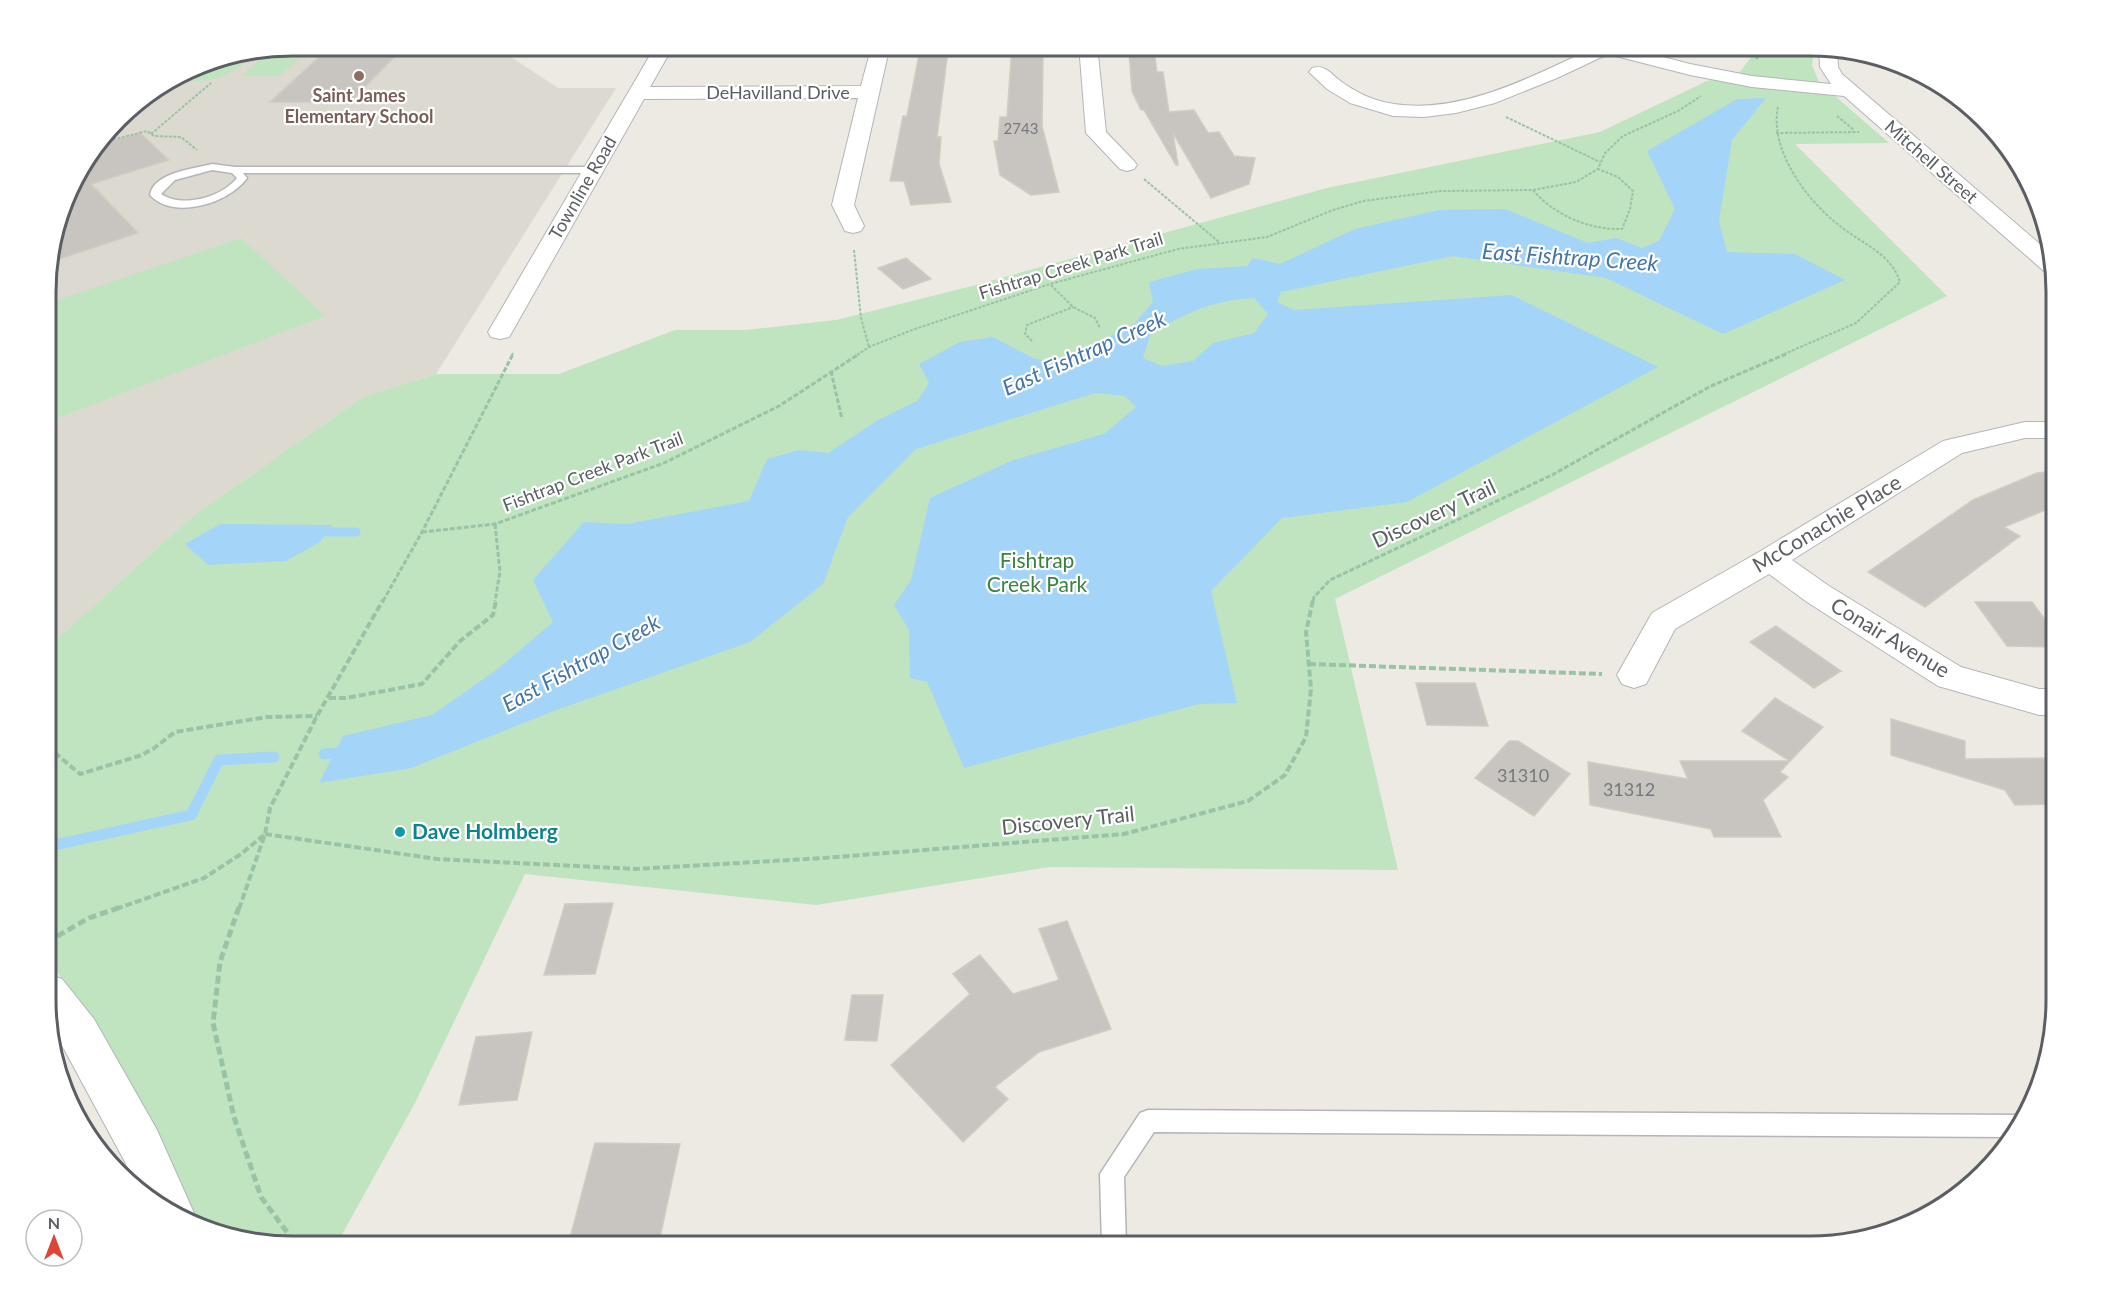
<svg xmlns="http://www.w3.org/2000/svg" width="2101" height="1292" font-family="Lato,sans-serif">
  <rect width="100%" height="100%" fill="#eceae2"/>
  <polygon fill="#dcd9d1" points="292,45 493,45 558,88 616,88 436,374 363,397 193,516 47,648 47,260 71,182 129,106 198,64"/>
  <g fill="#c0e3c0">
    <polygon points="292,45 314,45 279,76 241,76 274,48"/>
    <path d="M1760,45L1815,46L1812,65L1819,82L1889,143L1795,144L1947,296L1335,599L1398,870L1049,867L816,905L525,874L415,1103L335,1247C288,1247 235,1245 192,1224L94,1026L47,957V648L193,516L363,397L436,374H559L675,330H746L836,320L972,286L1327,188L1600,132L1707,81L1737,76Z"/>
    <path d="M220,59H249C230,75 218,81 193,81Z"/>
    <polygon points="201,63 134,118 120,118 129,106"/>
    <polygon points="241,238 325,316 47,422 47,304"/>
  </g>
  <g fill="#a5d4f9" fill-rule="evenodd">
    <path d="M1766,98L1732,140L1719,221L1727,252L1795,254L1845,280L1723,334L1606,278L1453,256L1281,292L1277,302L1294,310L1512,295L1658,367L1407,502L1282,518L1211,591L1237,703L1199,704L964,768L927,682L910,678L909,630L894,605L911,580L930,498L1013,460L1104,434L1136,407L1125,396L1095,393L916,449L848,517L823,584L750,642L551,712L411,768L319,783L343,736L432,715L499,668L553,622L533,580L584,522L627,524L749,501L767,459L799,450L828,453L878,420L917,401L929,383L919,364L960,342L993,337L1033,358L1076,368L1115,346L1153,302L1149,282L1198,269L1247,266L1253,258L1280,264L1355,229L1439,210L1505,209L1588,243L1616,238L1642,248L1659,241L1675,209L1647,151L1737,99ZM1254,298L1268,314L1254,333L1213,343L1193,361L1162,366L1143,358L1151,333C1186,313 1213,300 1254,298Z"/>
    <polygon points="220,524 333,525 320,542 286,561 208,565 185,544"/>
  </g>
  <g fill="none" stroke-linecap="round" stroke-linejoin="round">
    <polyline stroke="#a5d4f9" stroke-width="8" points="1079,355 1139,328"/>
    <g stroke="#a5d4f9" stroke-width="9">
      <polyline points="1046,370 1082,354"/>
      <polyline points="328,532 356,532"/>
    </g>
    <g stroke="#a5d4f9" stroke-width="11">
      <polyline points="324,754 348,752"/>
      <polyline points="47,835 56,844"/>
      <polyline points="50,846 191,815 219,760 274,757"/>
    </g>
  </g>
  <g fill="#c8c5c0" stroke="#d1ccc1" stroke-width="1.5">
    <polygon points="349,45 405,46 350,102 270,102 329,48 346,48"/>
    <polygon points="921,45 946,45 945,50 948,50 937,137 941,137 939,164 951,202 911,205 904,181 890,181 903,116 907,116"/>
    <polygon points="1012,45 1038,45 1038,54 1043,54 1042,126 1059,192 1031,195 1000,175 994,141 998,141 1000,117 1007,117"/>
    <polygon points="1129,51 1154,51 1157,72 1163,72 1169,112 1194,110 1208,133 1219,132 1234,156 1255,158 1249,184 1211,198 1173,133 1178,165 1176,165 1144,110 1141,110 1132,91"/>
    <polygon points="140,133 169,160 91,184 138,233 47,263 71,182 99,145"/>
    <polygon points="906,258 931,279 903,289 878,268"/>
    <polygon points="2055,471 2055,506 2004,527 2020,536 1925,607 1868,572 1973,500 2037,473"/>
    <polygon points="1975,602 2032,602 2055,633 2055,647 2007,646"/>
    <polygon points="1776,626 1841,671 1814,688 1750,642"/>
    <polygon points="1416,683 1475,683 1488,726 1427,725"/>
    <polygon points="1775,698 1823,727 1790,761 1742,731"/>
    <polygon points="1891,719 1965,741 1965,759 2055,758 2055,804 2015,805 2005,790 1891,755"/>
    <polygon points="1509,741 1518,741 1570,774 1534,816 1475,778"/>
    <polygon points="1680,761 1790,761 1780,772 1788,777 1763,800 1781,837 1714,837 1711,829 1590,805 1588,762 1688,779"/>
    <polygon points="613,903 595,974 544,975 565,904"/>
    <polygon points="1067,921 1111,1029 1039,1052 995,1087 1008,1099 963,1142 891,1065 970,994 953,974 980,955 1013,994 1059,980 1039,929"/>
    <polygon points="852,995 883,995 877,1041 845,1040"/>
    <polygon points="532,1032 517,1100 459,1105 476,1037"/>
    <polygon points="595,1143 680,1144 658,1247 568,1246"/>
  </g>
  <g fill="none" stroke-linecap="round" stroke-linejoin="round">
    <defs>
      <g id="service">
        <path d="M212,164L235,167H594L599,170L594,173H243L247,178C229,203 174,221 150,195C154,172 194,169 212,164ZM212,170L232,173L237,178C221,198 182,208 161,194L175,180Z"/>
        <polygon points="1148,1110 2020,1115 2025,1117 2014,1137 1154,1132 1124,1177 1126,1247 1102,1247 1100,1174 1140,1113"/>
      </g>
      <g id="minor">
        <polygon points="656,45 674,45 650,87 861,86 872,45 890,45 854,205 864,226 861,231 853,233 845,231 832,205 858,98 644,99 512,332 509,337 500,339 491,337 488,332"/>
        <polygon points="1079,45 1097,45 1106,132 1134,161 1137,165 1134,169 1127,171 1120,169 1086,133"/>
        <path d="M1588,45H1617L1690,64L1752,76L1831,84L1820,67L1819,48L1837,50L1838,67L1842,74L2048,251L2055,274L2045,272L1844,96L1752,87L1690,75L1608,54L1557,78L1495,103L1456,113L1424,117L1393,116L1350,103L1327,89L1309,72L1312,68C1316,67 1320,66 1325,69C1330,71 1335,77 1339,80C1355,92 1373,101 1394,104C1462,114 1531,77 1591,49Z"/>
        <polygon points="2025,422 2055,422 2055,438 2025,438 1962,453 1792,560 1829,586 1961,667 2039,689 2055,689 2055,715 2039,715 1938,686 1807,602 1769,574 1675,629 1646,684 1634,688 1622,684 1617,675 1652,613 1759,552 1943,441"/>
      </g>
      <polygon id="tertiary" points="47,974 62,979 94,1019 157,1130 194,1213 190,1223 155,1206 134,1185 125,1162 64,1049 47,1026"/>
    </defs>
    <use href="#service" stroke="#b3b5b9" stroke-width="3"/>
    <use href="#minor" stroke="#b3b5b9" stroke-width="2"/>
    <use href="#tertiary" stroke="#b3b5b9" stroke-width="2"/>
    <g stroke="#9ac3a6" stroke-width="2" stroke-dasharray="3 1.5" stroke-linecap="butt">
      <polyline points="1756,59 1768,45"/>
      <path d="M1778,107C1769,150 1807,201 1840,226C1862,244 1891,253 1900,282L1856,323L1782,355"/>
      <polyline points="1837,116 1854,130"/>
      <polyline points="1506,117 1600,162"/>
      <polyline points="1776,133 1859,132"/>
      <polyline points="151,134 211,83"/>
      <polyline points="100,143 147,131 154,136 181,137 197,150"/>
      <polyline points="1144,179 1219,242"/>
      <path d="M1533,190C1554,215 1589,230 1622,229L1630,209L1633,191L1618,177L1598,169"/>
      <polyline points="854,250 861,318 869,347"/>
      <polyline points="1051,285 1073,307 1095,318 1100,328"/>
      <polyline points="1032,341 1025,334 1027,325 1073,307"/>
      <polyline points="512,355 513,353"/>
      <polyline points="857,355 869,347 912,330 1050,284 1178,249 1267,237 1333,210 1363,201 1441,191 1533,190 1576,182 1598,169 1605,153 1623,136 1678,111 1701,96"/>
    </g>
    <g stroke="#9ac3a6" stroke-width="3" stroke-dasharray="5 2" stroke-linecap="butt">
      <polyline points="831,371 842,419"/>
      <polyline points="495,524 500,572 495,601"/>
      <polyline points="422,532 495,524 664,463 779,406 859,354"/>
      <polyline points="383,601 422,532 513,354"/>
      <polyline points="1313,601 1314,597 1330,580 1552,475 1709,387 1786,354"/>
    </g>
    <g stroke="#9ac3a6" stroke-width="4" stroke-dasharray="7 3" stroke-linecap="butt">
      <polyline points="1309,664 1602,674"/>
      <polyline points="329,698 346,698 422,684 460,641 493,615 496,600"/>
      <polyline points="47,746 80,774 139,756 153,749 175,732 267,717 317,716"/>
      <polyline points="265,834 437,859 636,869 824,858 1124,834 1248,801 1285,775 1306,737 1311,689 1306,632 1313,600"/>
      <polyline points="116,909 204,878 241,854 264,835"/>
      <polyline points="239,909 265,834 270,808 317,716 383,600"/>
    </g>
    <g stroke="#9ac3a6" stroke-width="5" stroke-dasharray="8 4" stroke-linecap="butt">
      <polyline points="239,907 220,962 213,1023 234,1117 261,1197 298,1247"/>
      <polyline points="47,942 89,918 121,907"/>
    </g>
    <use href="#service" fill="#fff" fill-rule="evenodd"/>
    <use href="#minor" fill="#fff" fill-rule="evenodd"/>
    <use href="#tertiary" fill="#fff" fill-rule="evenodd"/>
  </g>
  <circle fill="#8d6e63" stroke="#fff" stroke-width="2" cx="359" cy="76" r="6"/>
  <circle fill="#0f9aa8" stroke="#fff" stroke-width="2" cx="400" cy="832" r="6"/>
  <g text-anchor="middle" stroke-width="4.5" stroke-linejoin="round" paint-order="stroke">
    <g font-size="15" fill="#76787a">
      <text x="1021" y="134">2743</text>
    </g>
    <g font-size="18" fill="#5b5e62" stroke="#fff">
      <text x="778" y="99">DeHavilland Drive</text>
      <text transform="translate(1931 162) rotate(41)" y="6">Mitchell Street</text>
      <text transform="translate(583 188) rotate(-60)" y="6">Townline Road</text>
      <text transform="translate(1071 266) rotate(-17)" y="6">Fishtrap Creek Park Trail</text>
      <text transform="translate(593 472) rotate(-21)" y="6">Fishtrap Creek Park Trail</text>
    </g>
    <g font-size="18" font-weight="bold" fill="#785e54" stroke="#fff">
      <text x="359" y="102">Saint James<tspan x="359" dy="21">Elementary School</tspan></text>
    </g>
    <g font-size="18" fill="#76787a">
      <text x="1523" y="782">31310</text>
      <text x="1629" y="796">31312</text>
    </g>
    <g font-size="21" fill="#5b5e62" stroke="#fff">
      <text transform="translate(1434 514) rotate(-25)" y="7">Discovery Trail</text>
      <text transform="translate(1827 524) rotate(-31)" y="7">McConachie Place</text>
      <text transform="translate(1890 638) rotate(31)" y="7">Conair Avenue</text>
      <text transform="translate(1068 821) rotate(-6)" y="7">Discovery Trail</text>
    </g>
    <g font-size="21" fill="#3a823e" stroke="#fff">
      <text x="1037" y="568">Fishtrap<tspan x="1037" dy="24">Creek Park</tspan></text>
    </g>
    <g font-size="21" font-weight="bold" fill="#0d838f" stroke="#fff" text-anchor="start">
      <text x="412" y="839">Dave Holmberg</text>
    </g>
    <g font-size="22" font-style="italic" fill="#4475aa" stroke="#fff">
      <text transform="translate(1570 257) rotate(4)" y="8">East Fishtrap Creek</text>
      <text transform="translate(1084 353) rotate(-24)" y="8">East Fishtrap Creek</text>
      <text transform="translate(581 663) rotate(-29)" y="8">East Fishtrap Creek</text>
    </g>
  </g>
  <path d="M0 0H2101V1292H0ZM292 56H1810A236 236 0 0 1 2046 292V1000A236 236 0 0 1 1810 1236H292A236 236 0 0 1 56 1000V292A236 236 0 0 1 292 56Z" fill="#fff" fill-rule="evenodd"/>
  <path fill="none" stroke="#5b5e62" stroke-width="3" d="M292 56H1810A236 236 0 0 1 2046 292V1000A236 236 0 0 1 1810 1236H292A236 236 0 0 1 56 1000V292A236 236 0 0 1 292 56Z"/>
  <g transform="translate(54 1238)"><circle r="28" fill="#ffffff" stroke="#bdbfc0" stroke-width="1.5"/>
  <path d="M0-4.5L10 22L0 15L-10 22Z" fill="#de4537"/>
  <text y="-9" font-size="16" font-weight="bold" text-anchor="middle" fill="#5b5e62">N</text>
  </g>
</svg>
